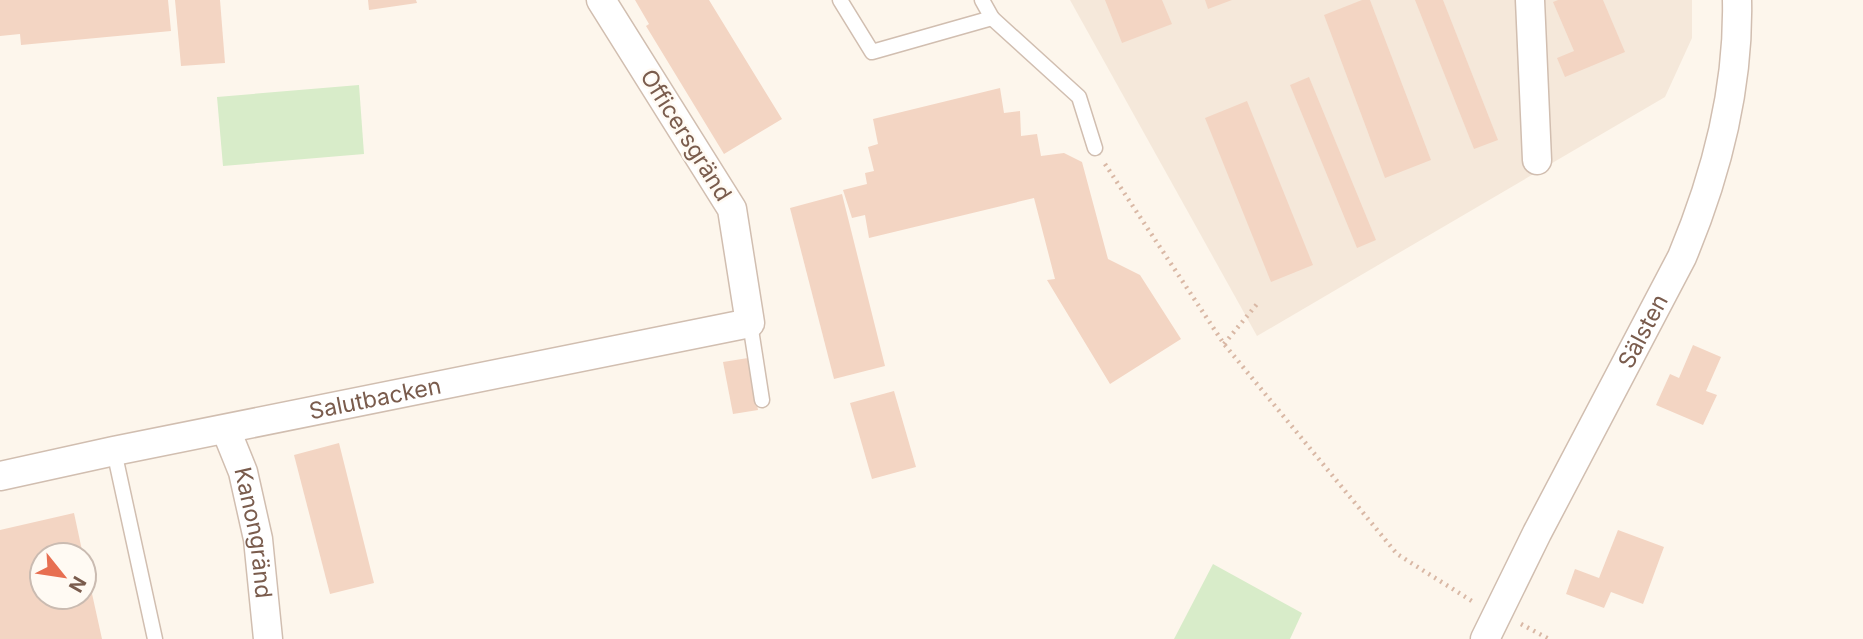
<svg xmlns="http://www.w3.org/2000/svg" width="1863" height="639" font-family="Inter,sans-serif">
  <rect width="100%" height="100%" fill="#fdf6ec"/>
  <polygon fill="#f5e8da" points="1070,0 1692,0 1692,38 1665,97 1257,336"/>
  <g fill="#d8ecc9">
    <polygon points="359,85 364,154 223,166 217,97"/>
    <polygon points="1213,564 1302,613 1290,639 1174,639"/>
  </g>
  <g fill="#f3d5c3">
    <polygon points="0,0 168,0 171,31 21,45 20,34 0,36"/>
    <polygon points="175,0 220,0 225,63 181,66"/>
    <polygon points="368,0 416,0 417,3 369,10"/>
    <polygon points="635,0 709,0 782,119 724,154 646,26 649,24"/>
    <polygon points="1105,0 1162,0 1172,24 1122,43"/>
    <polygon points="1205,0 1232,0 1208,9"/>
    <polygon points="1362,0 1370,0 1431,160 1385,178 1324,15"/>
    <polygon points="1415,0 1443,0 1498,140 1474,149"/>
    <polygon points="1558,0 1603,0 1625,52 1565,77 1557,58 1574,51 1553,2"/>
    <polygon points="1309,77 1376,240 1357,248 1290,85"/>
    <polygon points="1000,88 1004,113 1020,111 1021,136 1037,134 1041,156 1064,153 1082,162 1108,259 1140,275 1181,339 1110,384 1047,280 1055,279 1034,198 869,238 865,215 852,218 843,190 867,184 865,173 874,171 868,147 878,144 873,119"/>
    <polygon points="1247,101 1313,265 1271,282 1205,118"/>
    <polygon points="842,194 885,366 834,379 790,208"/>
    <polygon points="1693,345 1721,357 1706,391 1717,395 1703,425 1656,405 1670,374 1679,378"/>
    <polygon points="748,358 758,410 733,414 723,362"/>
    <polygon points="894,391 916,467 872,479 850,403"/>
    <polygon points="339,443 374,583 330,594 294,455"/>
    <polygon points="74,513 83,555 42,555 42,597 84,597 85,562 102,639 0,639 0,530"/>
    <polygon points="1618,530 1664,547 1643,604 1611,592 1604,608 1566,594 1575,569 1599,578"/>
  </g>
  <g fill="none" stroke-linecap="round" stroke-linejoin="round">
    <defs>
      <g id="service">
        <polyline points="840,0 872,52 992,18 982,0"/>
        <polyline points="992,18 1079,97 1095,148"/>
        <polyline points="750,323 762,400"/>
        <polyline points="114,451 155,639"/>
      </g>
      <g id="minor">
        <polyline points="1530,0 1537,160"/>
        <path id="s1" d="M226,430L243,472L258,539L268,639"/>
        <path id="s2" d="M0,476L114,451L750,323L732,209L601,0"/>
        <path id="s3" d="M1485,639L1537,533L1682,257C1716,176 1739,88 1737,0"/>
      </g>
    </defs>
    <use href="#service" stroke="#d1beb0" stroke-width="17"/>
    <use href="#minor" stroke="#d1beb0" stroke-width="31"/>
    <g stroke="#d9b8a5" stroke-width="4.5" stroke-dasharray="2 5" stroke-linecap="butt">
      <polyline points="1105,164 1224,344 1397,554 1475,603"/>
      <polyline points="1224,344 1257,304"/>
      <polyline points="1521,624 1549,639"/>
    </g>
    <use href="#service" stroke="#fff" stroke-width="14"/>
    <use href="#minor" stroke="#fff" stroke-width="28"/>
  </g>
  <g text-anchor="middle" stroke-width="5" stroke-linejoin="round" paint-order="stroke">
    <g font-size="23" fill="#7a5c4d" stroke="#fffaf3">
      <text transform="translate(686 135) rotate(58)" y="8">Officersgränd</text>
      <text dy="8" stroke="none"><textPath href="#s3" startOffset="346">Sälsten</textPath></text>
      <text dy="8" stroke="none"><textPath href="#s2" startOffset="383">Salutbacken</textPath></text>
      <text dy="8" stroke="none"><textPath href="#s1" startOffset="107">Kanongränd</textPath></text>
    </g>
  </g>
  <g transform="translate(63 576) rotate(120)"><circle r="33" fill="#fffaf3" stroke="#cabbb1" stroke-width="2"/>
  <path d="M0-5L12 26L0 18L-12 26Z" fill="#e76f51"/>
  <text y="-10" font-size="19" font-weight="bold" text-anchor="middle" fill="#7a5c4d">N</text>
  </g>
</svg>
